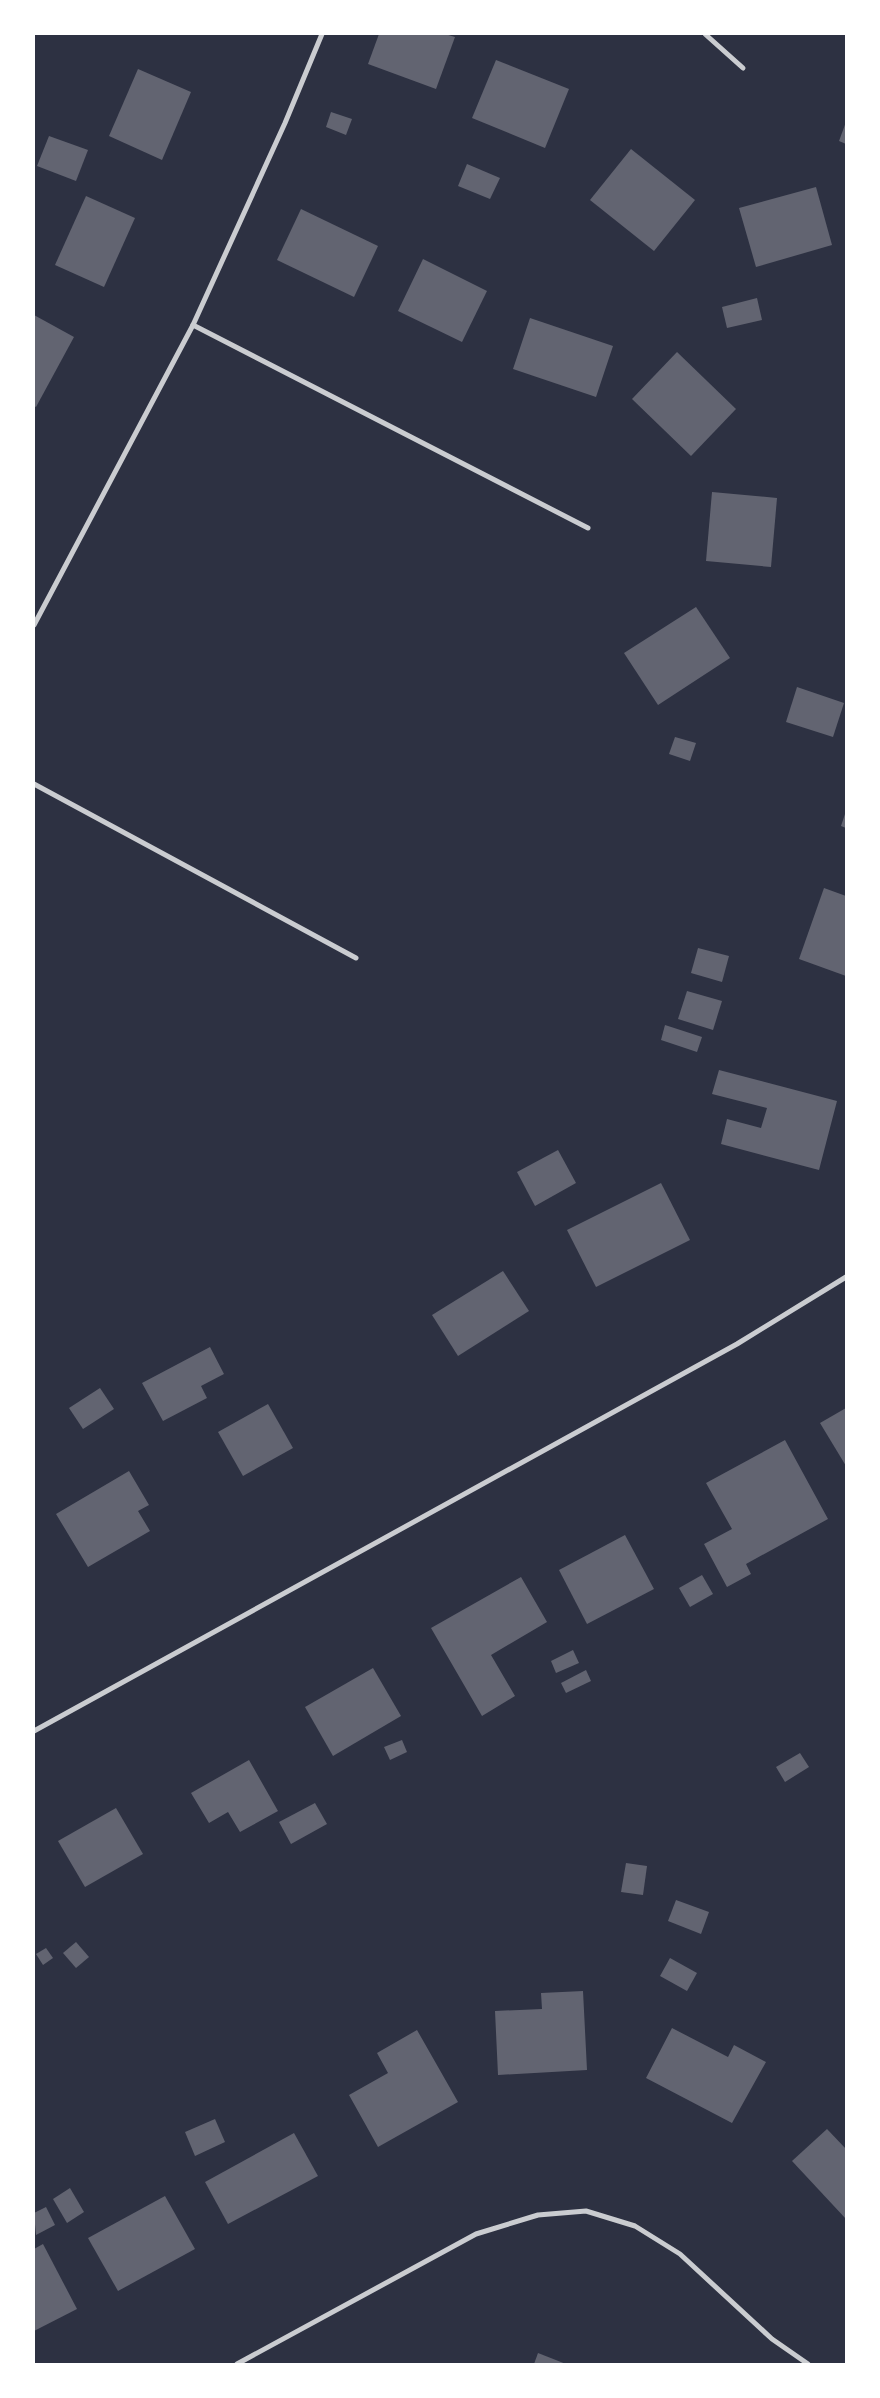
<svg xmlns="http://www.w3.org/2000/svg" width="880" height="2398" font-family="Mulish,sans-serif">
  <rect width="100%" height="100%" fill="#2d3142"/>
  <g fill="#626471">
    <polygon points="379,34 445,34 455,37 436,89 368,64"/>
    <polygon points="496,60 569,89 545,148 472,118"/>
    <polygon points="138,69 191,92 162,160 109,136"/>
    <polygon points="331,112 352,119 346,135 326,127"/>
    <polygon points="846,122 846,144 839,141"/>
    <polygon points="49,136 88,150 76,181 37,166"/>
    <polygon points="631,149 695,200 654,251 590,200"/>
    <polygon points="467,164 500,178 490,199 458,186"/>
    <polygon points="816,187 832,245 756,267 739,208"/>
    <polygon points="86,196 135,218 104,287 55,265"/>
    <polygon points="301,209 378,246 354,297 277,260"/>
    <polygon points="423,259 487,291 462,342 398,311"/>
    <polygon points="757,298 762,320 727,328 722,307"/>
    <polygon points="34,315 74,337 36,407 34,406"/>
    <polygon points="530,318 613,346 596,397 513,369"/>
    <polygon points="677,352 736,409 691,456 632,399"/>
    <polygon points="712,492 777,498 771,567 706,561"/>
    <polygon points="696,607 730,658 658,705 624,653"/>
    <polygon points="797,687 844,703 833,737 786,722"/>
    <polygon points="675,737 696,743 690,761 669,754"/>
    <polygon points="846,811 846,828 841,826"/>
    <polygon points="824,888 846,896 846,976 799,959"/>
    <polygon points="698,948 729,956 722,982 691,973"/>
    <polygon points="687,991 722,1001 713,1030 678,1019"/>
    <polygon points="665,1025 702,1037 697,1052 661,1040"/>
    <polygon points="719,1070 837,1101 819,1170 721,1144 727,1119 761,1128 767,1108 712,1094"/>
    <polygon points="558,1150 576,1183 535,1206 517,1172"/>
    <polygon points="661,1183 690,1240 596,1287 567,1230"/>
    <polygon points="503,1271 529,1311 458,1356 432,1315"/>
    <polygon points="210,1347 224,1374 201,1386 207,1398 163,1421 142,1383"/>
    <polygon points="100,1388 114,1409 83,1429 69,1408"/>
    <polygon points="268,1404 293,1448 243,1476 218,1432"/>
    <polygon points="846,1408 846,1466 820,1423"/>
    <polygon points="785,1440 828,1519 746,1564 751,1574 727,1587 704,1544 732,1529 706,1483"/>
    <polygon points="129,1471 149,1505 138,1511 150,1531 88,1567 56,1514"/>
    <polygon points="625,1535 654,1589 587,1624 559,1570"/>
    <polygon points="702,1575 713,1594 690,1607 679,1588"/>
    <polygon points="521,1577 547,1622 491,1655 515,1696 482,1716 431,1628"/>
    <polygon points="573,1650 579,1663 556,1673 551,1661"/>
    <polygon points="373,1668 401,1716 333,1756 305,1707"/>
    <polygon points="586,1670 591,1681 566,1693 561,1683"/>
    <polygon points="402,1740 407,1752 390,1760 384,1747"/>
    <polygon points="800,1753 809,1767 785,1782 776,1767"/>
    <polygon points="249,1760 278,1811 240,1832 228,1812 209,1823 191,1793"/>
    <polygon points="315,1803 327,1824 291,1844 279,1822"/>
    <polygon points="116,1808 143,1854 85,1887 58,1841"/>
    <polygon points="626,1863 647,1866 643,1895 621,1892"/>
    <polygon points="676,1900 709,1912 701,1934 668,1921"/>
    <polygon points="76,1942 89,1957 76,1968 63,1953"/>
    <polygon points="46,1948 53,1958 43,1965 36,1954"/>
    <polygon points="670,1958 697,1973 687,1991 660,1976"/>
    <polygon points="583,1991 587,2070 498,2075 495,2011 542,2009 541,1993"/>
    <polygon points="672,2028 728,2057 734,2045 766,2062 732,2123 646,2078"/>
    <polygon points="417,2030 458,2102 378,2147 349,2095 388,2073 377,2053"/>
    <polygon points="215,2119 225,2142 195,2156 185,2132"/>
    <polygon points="827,2129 846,2149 846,2219 792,2161"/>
    <polygon points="294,2133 318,2176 228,2224 205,2182"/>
    <polygon points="70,2188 84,2212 67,2223 53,2199"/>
    <polygon points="165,2196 195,2249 118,2291 88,2238"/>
    <polygon points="46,2207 55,2225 36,2235 34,2213"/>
    <polygon points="43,2244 77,2309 34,2331 34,2249"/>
    <polygon points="538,2353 566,2364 534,2364"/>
  </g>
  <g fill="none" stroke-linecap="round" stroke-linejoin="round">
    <g stroke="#caccd0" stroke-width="5">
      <polyline points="705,34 743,68"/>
      <polyline points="193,325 588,528"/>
      <polyline points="34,625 193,325 285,123 322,34"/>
      <polyline points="34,784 356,958"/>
      <polyline points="34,1731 737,1344 846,1277"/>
      <polyline points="237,2364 476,2234 538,2215 586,2211 635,2226 680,2254 772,2339 808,2364"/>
    </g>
  </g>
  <rect width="880" height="2398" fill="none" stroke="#ffffff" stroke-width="70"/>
</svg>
